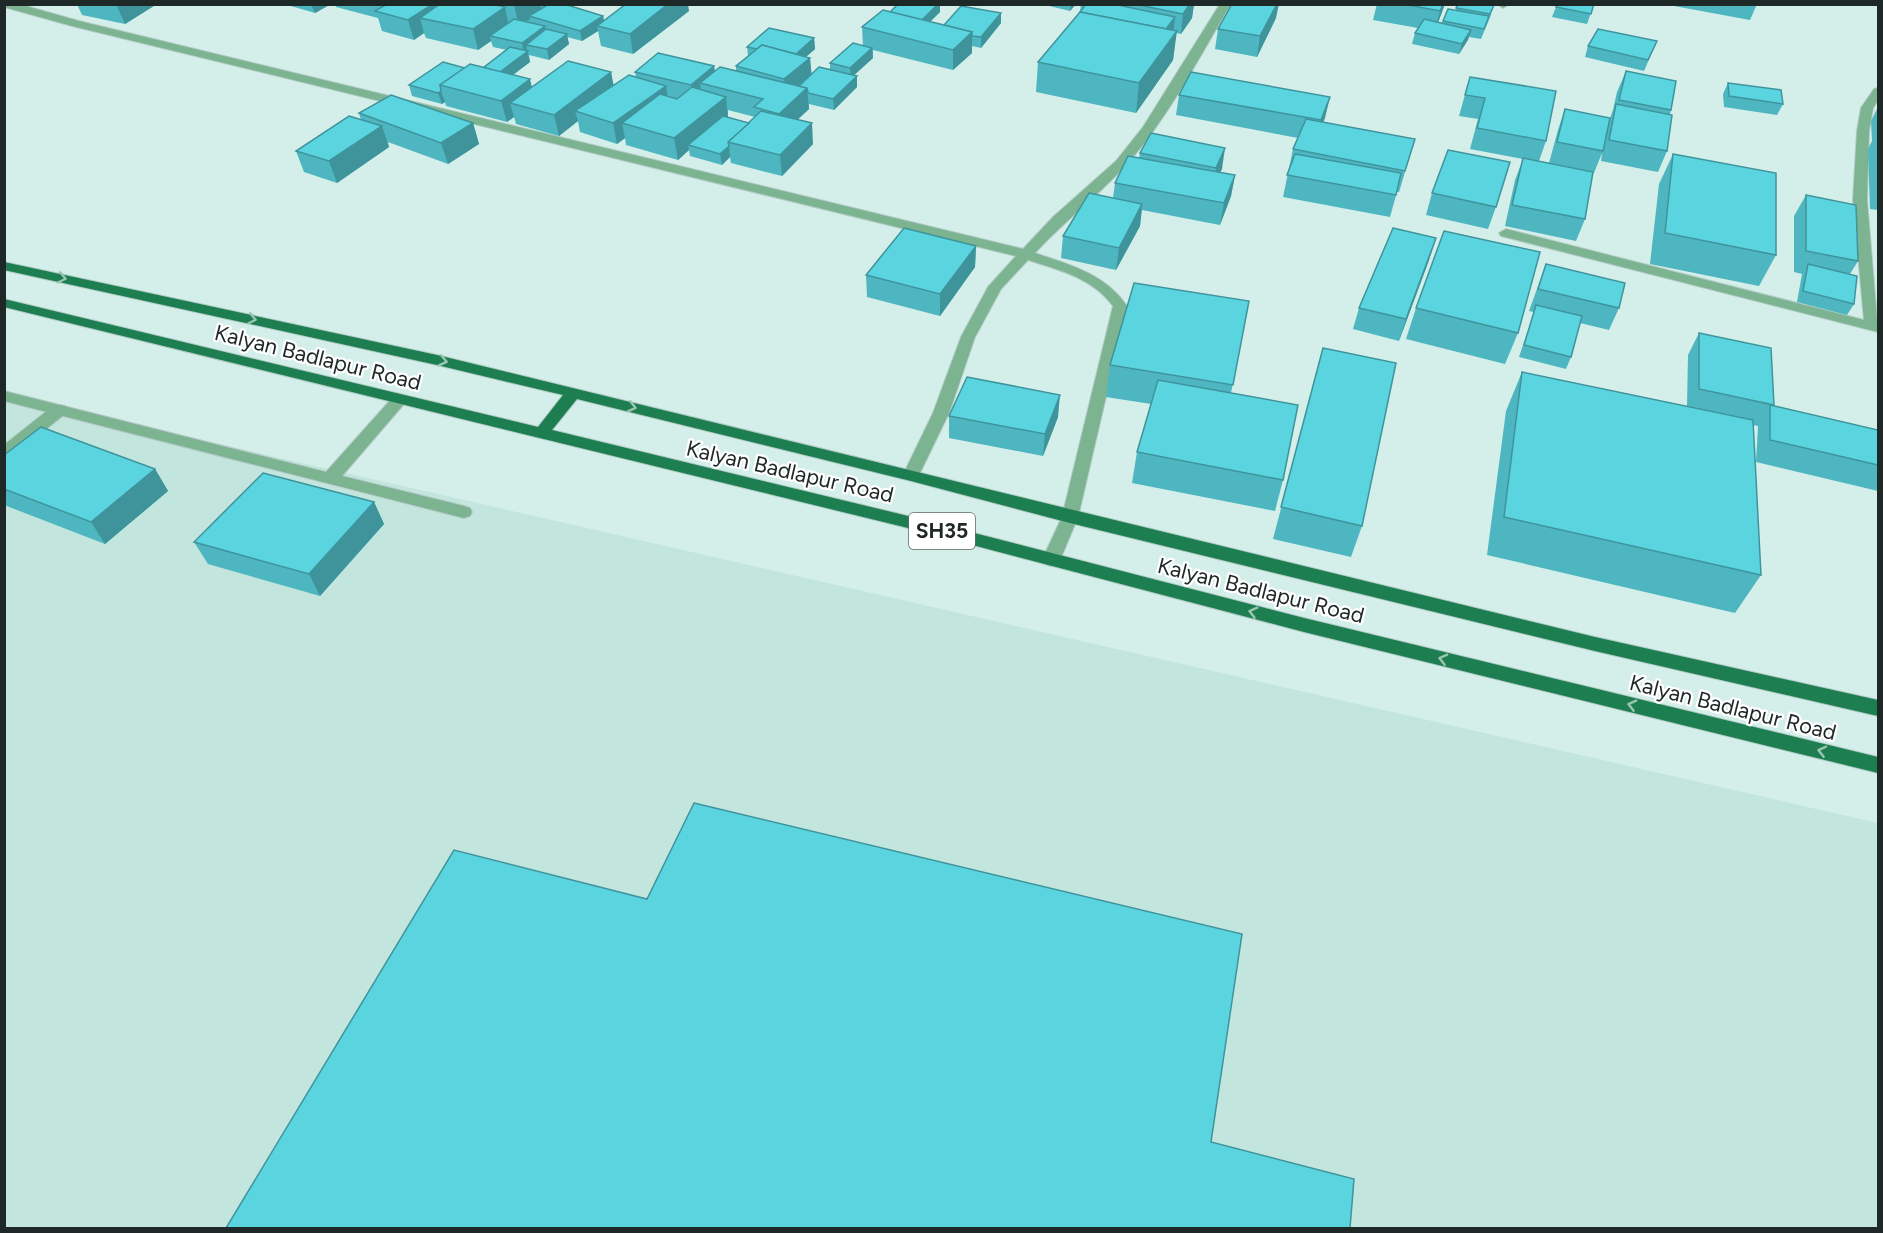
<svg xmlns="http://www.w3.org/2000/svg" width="1883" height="1233" font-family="Figtree,sans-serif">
  <rect width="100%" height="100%" fill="#d4efe9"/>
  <polygon fill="#c2e6de" points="5,395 1878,823 1878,1228 5,1228"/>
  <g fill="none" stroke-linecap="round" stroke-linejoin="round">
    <defs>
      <polygon id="lane" points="4,391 326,472 394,396 404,396 407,400 404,404 342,476 464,506 470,508 472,512 470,516 464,518 4,401"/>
      <g id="street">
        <path d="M4,4H19L79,21L1023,249L1053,217L1116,161L1143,127L1220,4H1231C1199,57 1166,122 1125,166C1097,197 1063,222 1035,253C1071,265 1105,274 1127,306L1078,517L1060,560L1057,564L1051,566L1045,564L1042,560L1062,517L1113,306C1093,278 1059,270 1028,260L1001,289L975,337L949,413L919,475L917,479H905L903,475L933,413L961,337L988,287L1016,256L72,26L4,7Z"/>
        <polygon points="1497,4 1508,4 1508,5 1503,8"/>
        <polygon points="1878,88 1878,100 1873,108 1869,131 1867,200 1878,332 1501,236 1499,233 1506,229 1864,320 1853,200 1857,131 1861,108 1874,89"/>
        <polygon points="59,405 65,406 67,410 65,414 10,458 4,459 4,445 53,406"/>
      </g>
      <polygon id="primary" points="4,262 437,355 1595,637 1878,700 1878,716 1595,651 1070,523 911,481 577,399 552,430 904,515 1304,618 1878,757 1878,773 1304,632 904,527 4,307 4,299 538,427 563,395 437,365 4,270"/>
    </defs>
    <use href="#lane" stroke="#b3cbc6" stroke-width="2"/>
    <use href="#street" stroke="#b3cbc6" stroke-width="2"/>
    <use href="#primary" stroke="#b3cbc6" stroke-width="2"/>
    <use href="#lane" fill="#7cb391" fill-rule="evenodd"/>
    <use href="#street" fill="#7cb391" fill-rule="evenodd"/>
    <use href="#primary" fill="#1d7f51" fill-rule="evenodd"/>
  </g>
  <g fill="#4db6c0" fill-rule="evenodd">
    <polygon points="77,4 157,4 125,24 82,15"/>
    <polygon points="284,4 331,4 315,13"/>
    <path d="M335,4H564L603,16L604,21L689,11L633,54L601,46L598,31L582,41L567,37L569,44L549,60L529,55L530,62L513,75L532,87L611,72L613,86L636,77L635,72L714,66L715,71H736V66L748,56L747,47L814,38L815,49L806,57L810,58L811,74L830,70V63L863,46L862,27L890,12L940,4V12L930,22L944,25L1001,13V23L981,48L972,46V53L953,70L873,50V58L854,75L857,76V87L834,110L809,104V109L797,120L813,144L782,176L731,163L730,157L722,165L690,156L689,150L678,160L626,145L625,138L617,144L580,132L578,121L559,136L516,124L514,117L507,122L446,106L445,102L442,104L412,96L409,85L465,68H483L507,50L493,47L491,41L478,50L426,38L424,33L414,40L382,31L378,18L336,7ZM728,110L755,117L749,123L728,117Z"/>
    <polygon points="1041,4 1076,4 1070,11"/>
    <polygon points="1081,4 1194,4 1192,18 1181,34 1176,33 1173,60 1136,113 1036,92 1038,62 1080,12"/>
    <polygon points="1377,4 1445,4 1438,22 1442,23 1448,9 1456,10 1456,8 1492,4 1491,15 1481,39 1469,37 1459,54 1412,44 1415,33 1418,28 1373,20"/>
    <polygon points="1594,4 1587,24 1552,17 1556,7"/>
    <polygon points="1674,4 1757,4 1750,20 1674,6"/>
    <polygon points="1276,18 1257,57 1215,49 1218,29"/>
    <polygon points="1657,41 1644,71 1585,57 1588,46"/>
    <polygon points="1626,71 1671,110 1670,114 1667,151 1658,172 1601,161 1602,153 1594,173 1593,172 1585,219 1576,241 1505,226 1515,180 1523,159 1470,149 1478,119 1459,116 1470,77 1546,141 1539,161 1549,163 1558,130 1565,109 1610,118 1613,110 1617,92"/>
    <polygon points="1728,83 1783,104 1777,115 1724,107 1723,94"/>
    <polygon points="1179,95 1330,97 1323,122 1415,139 1399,192 1397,192 1390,217 1283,197 1293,149 1298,138 1176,115"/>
    <polygon points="1878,107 1878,210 1870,209 1868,149 1872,141 1871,121"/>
    <polygon points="359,113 473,123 479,144 448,164 388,142 389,147 337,183 304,172 296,151 361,120"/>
    <polygon points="1140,153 1222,169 1220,172 1235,175 1231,196 1220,225 1142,210 1140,226 1116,270 1061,258 1063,236 1113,198 1115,183 1139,158"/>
    <polygon points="1673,154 1776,255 1759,286 1650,264 1659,184"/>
    <polygon points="1432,193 1496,207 1488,229 1426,215"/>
    <polygon points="1806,195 1858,261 1850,274 1854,304 1847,315 1797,302 1802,274 1794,272 1794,216"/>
    <polygon points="1436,238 1429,260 1399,341 1353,329 1359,308"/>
    <polygon points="976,246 975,267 940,316 867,297 866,275"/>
    <polygon points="1546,264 1619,308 1609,330 1580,323 1571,357 1566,369 1519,357 1534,312 1529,311 1538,286"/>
    <polygon points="1249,301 1231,393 1283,480 1275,511 1132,483 1137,452 1151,404 1106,397 1110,365"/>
    <polygon points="1416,308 1518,333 1505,364 1406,339"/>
    <polygon points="1699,333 1774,405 1773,406 1878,430 1878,491 1756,462 1758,426 1753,425 1761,575 1735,613 1487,555 1506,411 1522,372 1687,406 1688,355"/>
    <polygon points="1323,348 1362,526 1351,557 1273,539"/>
    <polygon points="949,416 1058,417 1043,456 949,438"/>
    <polygon points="4,455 155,469 168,491 105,544 4,505"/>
    <polygon points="374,502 384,524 320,596 208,564 194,542"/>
  </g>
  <g fill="#3f949c">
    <polygon points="116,4 157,4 125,24"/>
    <polygon points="311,4 331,4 315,13"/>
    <polygon points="433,4 457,4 420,18 424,33 414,40 408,20"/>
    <polygon points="516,4 540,4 542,11 529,16 530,19 519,26 514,5"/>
    <polygon points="668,4 688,4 689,11 633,54 630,34"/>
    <polygon points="938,4 940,4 940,12 919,32 919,22"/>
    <polygon points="1071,4 1076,4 1070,11"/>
    <polygon points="1190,4 1194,4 1192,18 1181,34 1183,14"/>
    <polygon points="1277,4 1279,4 1276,18 1257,57 1260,36"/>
    <polygon points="1443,4 1445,4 1435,31 1440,11"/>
    <polygon points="505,7 509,27 490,36 491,41 478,50 473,29"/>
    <polygon points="1001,13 1001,23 981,48 981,37"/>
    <polygon points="603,16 605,26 597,26 598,31 582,41 580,31"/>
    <polygon points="1175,17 1173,36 1177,31 1173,60 1136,113 1139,83 1164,32"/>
    <polygon points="545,26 547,37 526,45 530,62 502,83 499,73 524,54 522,43"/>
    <polygon points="1471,30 1468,40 1459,54 1462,44"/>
    <polygon points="972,32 972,53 953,70 953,50"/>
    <polygon points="567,34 569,44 549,60 547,49"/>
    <polygon points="814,38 815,49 793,68 792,57"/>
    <polygon points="872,48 873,58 851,78 850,68"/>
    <polygon points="810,58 812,78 786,99 784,79"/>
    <polygon points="714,66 717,87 700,83 702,99 694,106 691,85"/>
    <polygon points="611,72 615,92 575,111 578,121 559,136 554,115"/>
    <polygon points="857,76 857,87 834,110 833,99"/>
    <polygon points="530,79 535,100 510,103 514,117 507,122 501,101"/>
    <polygon points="666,86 669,107 622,123 625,138 617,144 613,123"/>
    <polygon points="807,88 809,109 781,135 779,114"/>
    <polygon points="441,91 445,102 442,104 438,93"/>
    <polygon points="726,97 728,118 688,145 689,150 678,160 674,138"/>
    <polygon points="1330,97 1325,118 1316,141 1321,120"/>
    <polygon points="473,123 479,144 448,164 441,143"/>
    <polygon points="812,123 813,144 782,176 780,155"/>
    <polygon points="382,126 389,147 337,183 329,161"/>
    <polygon points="729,146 730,157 722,165 720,154"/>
    <polygon points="1225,148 1222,169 1212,189 1216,168"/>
    <polygon points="1235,175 1231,196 1220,225 1224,203"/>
    <polygon points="1142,204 1140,226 1116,270 1119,248"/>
    <polygon points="1436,238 1429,260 1399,341 1406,319"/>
    <polygon points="976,246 975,267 940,316 940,294"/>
    <polygon points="1060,395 1058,417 1043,456 1045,434"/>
    <polygon points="155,469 168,491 105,544 91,522"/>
    <polygon points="374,502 384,524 320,596 309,574"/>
  </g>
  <g fill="#5ad4df" stroke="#3f949c" stroke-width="1.5">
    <polygon points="387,4 433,4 408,20 375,11"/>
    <polygon points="440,4 492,4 505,7 473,29 420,18"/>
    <polygon points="549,4 564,4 603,16 580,31 529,16"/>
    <polygon points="626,4 668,4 630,34 597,26"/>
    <polygon points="898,4 938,4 922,20 890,12"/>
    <polygon points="1086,4 1113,4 1175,17 1166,29 1080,12"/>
    <polygon points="1134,4 1190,4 1183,14"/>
    <polygon points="1232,4 1277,4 1260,36 1218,29"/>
    <polygon points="1403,4 1443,4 1440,11"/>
    <polygon points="1458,4 1492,4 1494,5 1490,14 1456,8"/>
    <polygon points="1557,4 1594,4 1591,14 1556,7"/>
    <polygon points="961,6 1001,13 981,37 972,36 972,32 944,25"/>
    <polygon points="1448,9 1489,16 1484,29 1443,21"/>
    <polygon points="883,10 972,32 953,50 862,27"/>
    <polygon points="1080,12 1177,31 1139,83 1038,62"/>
    <polygon points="514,19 545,26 522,43 490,36"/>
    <polygon points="1424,19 1471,30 1462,44 1415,33"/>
    <polygon points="769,28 814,38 796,54 762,45 757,49 747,47"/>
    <polygon points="546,29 567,34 547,49 526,45"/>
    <polygon points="1598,29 1657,41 1648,60 1588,46"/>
    <polygon points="853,43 872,48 850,68 830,63"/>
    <polygon points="762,45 810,58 784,79 736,66"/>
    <polygon points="510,47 528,51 500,72 483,68"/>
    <polygon points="658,53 714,66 691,85 635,72"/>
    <polygon points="568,61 611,72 554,115 510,103"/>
    <polygon points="443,62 465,68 440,85 441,91 438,93 409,85"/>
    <polygon points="470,64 530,79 501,101 440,85"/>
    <polygon points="720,67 807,88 779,114 754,107 763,99 700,83"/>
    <polygon points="819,67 857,76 833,99 808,93 807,88 799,86"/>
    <polygon points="1626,71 1676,81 1671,110 1619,100"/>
    <polygon points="1191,72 1330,97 1321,120 1179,95"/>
    <polygon points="629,75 666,86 613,123 575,111"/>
    <polygon points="1470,77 1556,91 1546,141 1477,128 1485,98 1465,95"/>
    <polygon points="1728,83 1781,90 1783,104 1729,96"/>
    <polygon points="692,87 726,97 674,138 622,123 660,94 677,99"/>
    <polygon points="391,95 473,123 441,143 359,113"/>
    <polygon points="1616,104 1672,115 1667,151 1609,140"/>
    <polygon points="1565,109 1610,118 1603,151 1557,142"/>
    <polygon points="761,111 812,123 780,155 728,142"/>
    <polygon points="349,116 382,126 329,161 296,151"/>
    <polygon points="723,116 749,123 728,142 729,146 720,154 688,145"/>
    <polygon points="1306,119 1415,139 1405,171 1293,149"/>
    <polygon points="1151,133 1225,148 1216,168 1140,153"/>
    <polygon points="1448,150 1510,162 1496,207 1432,193"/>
    <polygon points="1295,154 1401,173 1396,195 1287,175"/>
    <polygon points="1673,154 1776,173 1776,255 1665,233"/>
    <polygon points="1128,156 1235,175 1224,203 1115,183"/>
    <polygon points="1523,158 1593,172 1585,219 1512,205"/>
    <polygon points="1089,193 1142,204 1119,248 1063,236"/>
    <polygon points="1806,195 1856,205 1858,261 1806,251"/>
    <polygon points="904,228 976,246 940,294 866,275"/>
    <polygon points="1393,228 1436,238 1406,319 1359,308"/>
    <polygon points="1444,231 1540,252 1518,333 1416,308"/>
    <polygon points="1546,264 1625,283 1619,308 1538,289"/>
    <polygon points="1808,264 1857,276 1854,304 1803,291"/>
    <polygon points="1134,283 1249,301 1233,385 1110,365"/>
    <polygon points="1536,305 1582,316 1571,357 1524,345"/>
    <polygon points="1699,333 1771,348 1774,405 1699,389"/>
    <polygon points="1323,348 1396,363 1362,526 1281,507"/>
    <polygon points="1522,372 1753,420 1761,575 1504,517"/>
    <polygon points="967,377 1060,395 1045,434 949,416"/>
    <polygon points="1158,380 1298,405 1283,480 1137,452"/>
    <polygon points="1770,405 1878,430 1878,465 1770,440"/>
    <polygon points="41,427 155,469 91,522 4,489 4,455"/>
    <polygon points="263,473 374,502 309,574 194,542"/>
    <polygon points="694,803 1242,934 1211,1142 1354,1179 1350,1228 226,1228 454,850 647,899"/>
  </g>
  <defs><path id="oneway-chevron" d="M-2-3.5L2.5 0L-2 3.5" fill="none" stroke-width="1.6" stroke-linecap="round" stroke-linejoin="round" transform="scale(1.5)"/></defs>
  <g stroke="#99c5b1">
    <use href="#oneway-chevron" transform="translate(62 278) rotate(12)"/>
    <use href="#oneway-chevron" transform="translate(252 319) rotate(12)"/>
    <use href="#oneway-chevron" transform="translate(443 361) rotate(13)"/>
    <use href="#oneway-chevron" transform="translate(632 407) rotate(14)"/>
    <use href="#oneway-chevron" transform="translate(1253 612) rotate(-165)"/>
    <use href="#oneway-chevron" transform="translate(1443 659) rotate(-166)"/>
    <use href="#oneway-chevron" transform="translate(1632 705) rotate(-166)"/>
    <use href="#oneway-chevron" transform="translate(1822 751) rotate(-166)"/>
  </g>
  <g text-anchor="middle" stroke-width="4.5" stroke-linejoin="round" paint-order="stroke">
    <rect fill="#fff" stroke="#626867" stroke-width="1.5" x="909" y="513" width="66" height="36" rx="4.5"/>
    <g font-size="21" font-weight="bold" fill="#1e2826">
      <text x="942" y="538">SH35</text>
    </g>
    <g font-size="22" fill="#1e2826" stroke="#fff">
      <text transform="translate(318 357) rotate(14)" y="8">Kalyan Badlapur Road</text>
      <text transform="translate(790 471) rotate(13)" y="8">Kalyan Badlapur Road</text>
      <text transform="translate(1261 590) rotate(14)" y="8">Kalyan Badlapur Road</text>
      <text transform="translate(1733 707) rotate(14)" y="8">Kalyan Badlapur Road</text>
    </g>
  </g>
  <rect width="1883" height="1233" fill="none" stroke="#1e2826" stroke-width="12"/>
</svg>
